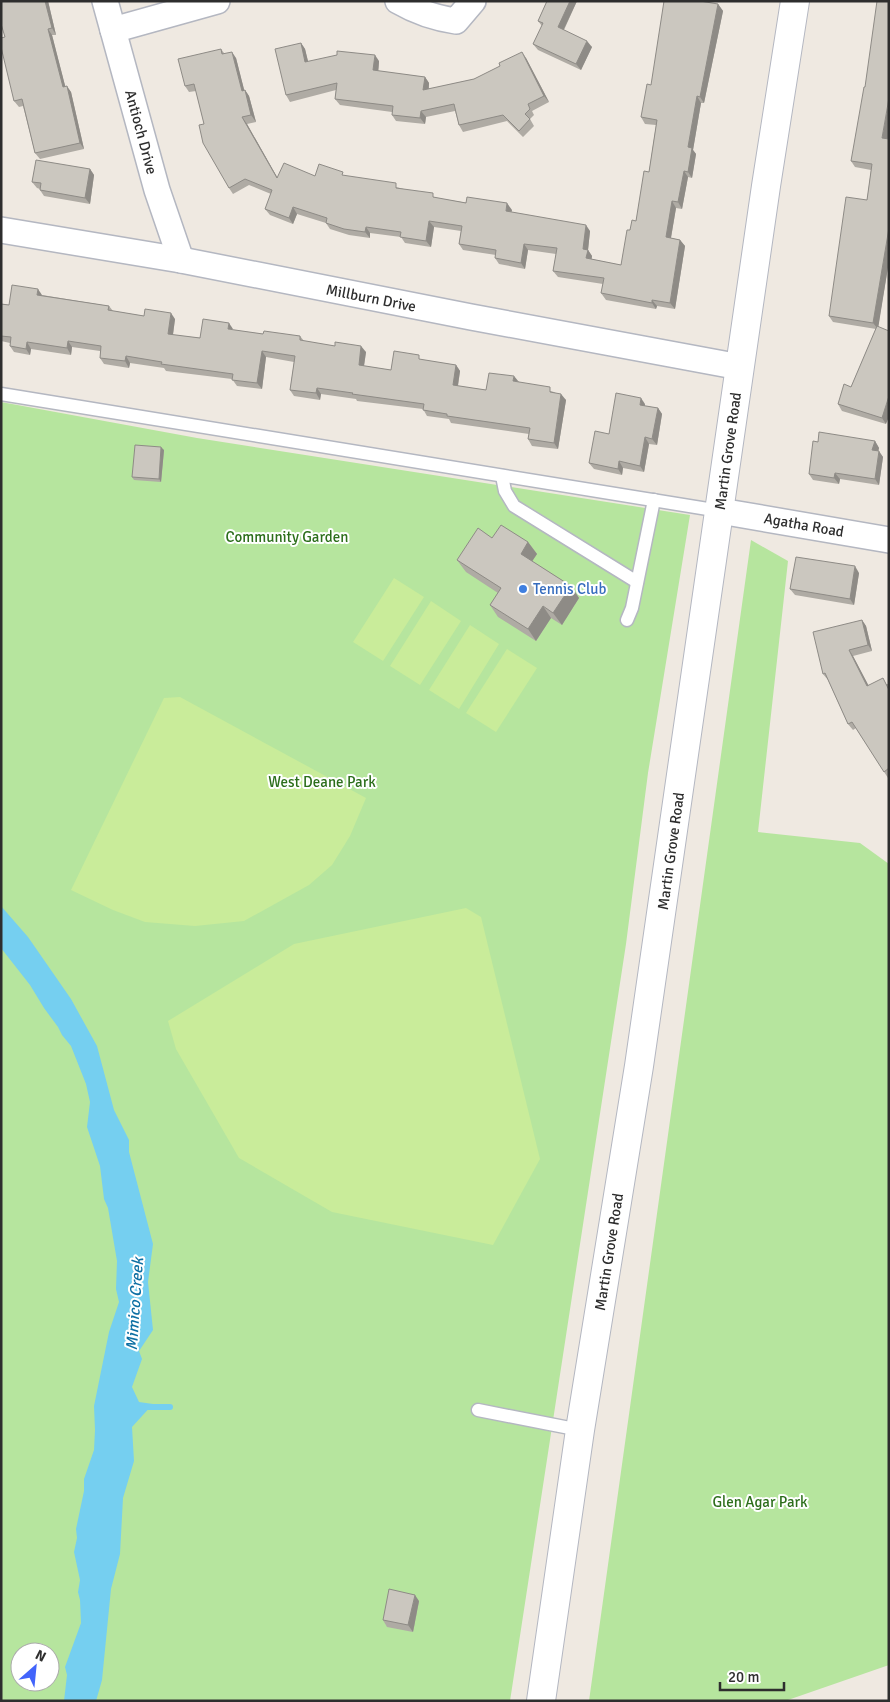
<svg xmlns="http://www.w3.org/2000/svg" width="890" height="1702" font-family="Signika,sans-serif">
  <rect width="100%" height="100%" fill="#efe9e1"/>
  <g fill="#b6e59e" fill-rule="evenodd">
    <path d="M1,402L197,438L690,515L648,773L626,944L510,1701H1ZM20,1652H50V1682H20Z"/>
    <polygon points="751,540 788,561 758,832 860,843 889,864 889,1665 785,1701 589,1701"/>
  </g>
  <g fill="#c9ec9a">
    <polygon points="394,578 424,597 383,661 353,642"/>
    <polygon points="431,601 461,621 420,685 390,666"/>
    <polygon points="470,625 499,644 459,709 429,690"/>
    <polygon points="507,649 537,668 496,732 466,713"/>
    <polygon points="180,697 366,798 350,836 332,865 309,885 244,921 195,926 145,922 113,910 71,890 164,698"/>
    <polygon points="466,908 481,917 540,1159 493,1245 332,1212 239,1158 176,1049 168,1021 294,944"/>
  </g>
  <polygon fill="#75cff0" points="1,906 28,937 71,999 97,1046 114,1110 129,1140 129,1152 153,1244 148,1282 153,1330 139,1351 142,1359 132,1387 139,1402 153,1404 132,1427 134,1461 123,1498 120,1554 111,1589 102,1680 96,1701 64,1701 67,1675 65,1667 81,1623 80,1600 78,1592 80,1580 74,1552 77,1538 76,1529 84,1491 84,1479 94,1450 95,1430 94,1406 109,1332 119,1302 116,1289 117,1261 108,1208 104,1199 100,1166 87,1127 90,1102 86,1084 71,1046 62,1035 58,1027 44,1008 30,985 1,948"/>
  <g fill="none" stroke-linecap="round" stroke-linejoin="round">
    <polyline stroke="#75cff0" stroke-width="6" points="142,1409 146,1407 170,1407"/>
    <defs>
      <g id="lane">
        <polyline points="1,394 720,511"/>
        <polyline points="502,476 505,491 514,506 637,582"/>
        <polyline points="627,620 632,608 654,500"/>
        <polyline points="478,1410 580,1430"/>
      </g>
      <g id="street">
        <polyline points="105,1 157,190 181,260"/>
        <path d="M398,1C417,12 434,18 456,21L473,1"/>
        <polyline points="113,30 217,1"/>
        <polyline points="1,230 181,260 471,317 740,367"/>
        <polyline points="720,511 889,540"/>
      </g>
      <polyline id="secondary" points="541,1701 580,1430 639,1066 766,186 795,1"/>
    </defs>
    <use href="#lane" stroke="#b4b7c1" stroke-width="15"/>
    <use href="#street" stroke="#b4b7c1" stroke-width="28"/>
    <use href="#secondary" stroke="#b4b7c1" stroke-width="30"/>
    <use href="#lane" stroke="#fff" stroke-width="12"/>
    <use href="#street" stroke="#fff" stroke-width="25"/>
    <use href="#secondary" stroke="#fff" stroke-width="28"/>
  </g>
  <g fill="#afaba4">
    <polygon points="1,1 48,1 56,35 52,35 65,86 71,92 84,149 40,159 35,153 23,106 19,107 14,101 5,37"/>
    <polygon points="547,1 577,1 564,30 592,47 581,70 538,50 533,44 542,26 538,21"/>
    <polygon points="718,4 723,11 704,103 701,103 693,150 696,154 692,178 688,177 682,209 676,208 671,238 680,240 685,246 675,309 657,306 656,309 606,300 601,293 603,284 558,277 553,271 556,254 528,250 525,269 499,264 495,258 496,255 463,250 459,244 461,231 434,227 431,247 405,243 401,237 370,233 370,238 349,235 330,229 326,223 297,214 293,224 270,215 265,209 271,194 249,185 233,194 229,188 204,124 196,91 189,92 185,86 221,49 224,53 236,58 244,90 245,90 249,96 256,122 247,124 277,177 346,176 400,188 437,198 512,210 511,212 590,231 588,250 592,256 591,259 621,265 630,230 636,221 649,172 656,125 645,124 641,117 651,85"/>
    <polygon points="301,43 305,49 308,62 379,61 378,71 425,77 429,83 429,89 474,79 526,58 549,102 532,111 534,115 530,119 534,126 523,137 507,121 463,132 459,125 455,111 426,117 425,124 396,121 392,115 392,112 340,105 335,99 336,90 290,102 286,95"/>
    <polygon points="887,139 889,139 889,261 878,327 886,424 842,411 838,404 851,387 876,329 833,322 829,316 867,200 871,170 855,167 851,161"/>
    <polygon points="90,169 94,175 90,204 44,196 40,190 40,189 37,188 32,182"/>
    <polygon points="42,295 109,306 113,311 144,316 175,319 173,335 200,338 233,330 263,334 300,336 304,341 366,352 364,366 391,370 423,360 456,365 460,371 458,386 486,390 518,382 554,392 566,400 558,449 532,446 528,439 529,434 451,423 449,419 427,416 423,409 357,401 356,399 321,394 320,400 294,396 290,390 294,362 266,357 262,389 237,386 232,379 166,371 164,368 130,363 129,368 104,364 100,358 100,351 72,347 71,355 31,349 30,355 14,352 10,346 10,343 1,341 1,304 9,305"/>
    <polygon points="645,404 645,406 658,408 662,414 657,445 649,444 644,472 623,468 622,475 594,469 589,463 609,434"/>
    <polygon points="875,441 879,448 878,451 883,457 879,485 840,479 839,484 813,480 809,474 818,442"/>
    <polygon points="164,450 161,482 134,480 132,477"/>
    <polygon points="492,538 528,542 537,554 532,561 571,586 579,598 562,625 551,618 536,641 498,617 490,605 498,593 466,572 457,560"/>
    <polygon points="859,573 854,605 795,595 790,589"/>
    <polygon points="862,620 866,626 872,651 853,656 868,685 888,684 889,687 889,777 888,778 856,728 853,730 848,724 828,680 823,674"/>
    <polygon points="419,1601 413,1632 387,1627 383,1620"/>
  </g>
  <g fill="#8e8b86">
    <polygon points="45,1 48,1 56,35 52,28"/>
    <polygon points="570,1 577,1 562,33 558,27"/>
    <polygon points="718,4 723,11 704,103 700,97"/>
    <polygon points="48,29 52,35 67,93 63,87"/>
    <polygon points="587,41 592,47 581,70 576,64"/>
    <polygon points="301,43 305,49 310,69 305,62"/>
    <polygon points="232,52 236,58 246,97 242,91"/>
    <polygon points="522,52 526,58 549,102 544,96"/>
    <polygon points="375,55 379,61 378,76 373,70"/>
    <polygon points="425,77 429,83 428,96 423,90"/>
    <polygon points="67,86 71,92 84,149 80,143"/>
    <polygon points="245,90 249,96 256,122 251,115"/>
    <polygon points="697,96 701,103 693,150 696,154 692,178 688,172 688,147"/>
    <polygon points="889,98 889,131 887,144 882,138"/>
    <polygon points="421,111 426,117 425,124 420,118"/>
    <polygon points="242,117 247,124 281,184 277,178"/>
    <polygon points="90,169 94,175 90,204 85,198"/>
    <polygon points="684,171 688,177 682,209 678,202"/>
    <polygon points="672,201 676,208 670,243 666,237"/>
    <polygon points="507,203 512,210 510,217 506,211"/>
    <polygon points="293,207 297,214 293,224 289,218"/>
    <polygon points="429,221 434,227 431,247 426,241"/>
    <polygon points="586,225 590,231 588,250 592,256 591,264 586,258 583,249"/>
    <polygon points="366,227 370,233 370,238 365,232"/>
    <polygon points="889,228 889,261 878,329 873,323"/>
    <polygon points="680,240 685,246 675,309 670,303"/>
    <polygon points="524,244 528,250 525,269 521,263"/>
    <polygon points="38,289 42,295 42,301 37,295"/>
    <polygon points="652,300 657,306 656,309 652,303"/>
    <polygon points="171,313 175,319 172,341 168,334"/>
    <polygon points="229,323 233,329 228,329"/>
    <polygon points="68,341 72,347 71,355 67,348"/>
    <polygon points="27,342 31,349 30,355 26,349"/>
    <polygon points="361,346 366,352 363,372 359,365"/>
    <polygon points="262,351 266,357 262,389 257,383"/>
    <polygon points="126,356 130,363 129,368 125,361"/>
    <polygon points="456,365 460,371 457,391 453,385"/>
    <polygon points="514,376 519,382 513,381"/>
    <polygon points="317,388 321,394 320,400 316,393"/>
    <polygon points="561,394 566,400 558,449 554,443"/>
    <polygon points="889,396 889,417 886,424 882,418"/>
    <polygon points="641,398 645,404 644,411 640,405"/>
    <polygon points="658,408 662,414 657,445 652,439"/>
    <polygon points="645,437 649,444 644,472 640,466"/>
    <polygon points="875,441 879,448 877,456 872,450"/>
    <polygon points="161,447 164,450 161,482 159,479"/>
    <polygon points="879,451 883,457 879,485 875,479"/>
    <polygon points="619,461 623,468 622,475 618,469"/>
    <polygon points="835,473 840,479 839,484 834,478"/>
    <polygon points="528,542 537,554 529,566 521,554"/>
    <polygon points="855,566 859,573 854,605 850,599"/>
    <polygon points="571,586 579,598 562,625 553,613"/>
    <polygon points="543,606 551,618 536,641 528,629"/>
    <polygon points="862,620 866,626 872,651 868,645"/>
    <polygon points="849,650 853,656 872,692 867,686"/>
    <polygon points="415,1595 419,1601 413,1632 408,1625"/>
  </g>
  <g fill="#cbc7bf" stroke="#8e8b86">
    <polygon points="1,1 45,1 52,28 48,29 63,87 67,86 80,143 35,153 22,99 14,101 1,47 1,38 5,37 1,24"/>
    <polygon points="547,1 570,1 558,27 587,41 576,64 533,44 543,23 538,21"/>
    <polygon points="664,1 700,1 718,4 700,97 697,96 688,147 692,148 688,172 684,171 678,202 672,201 666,237 680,240 670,303 652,300 652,303 601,293 604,278 553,271 557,248 524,244 521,263 495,258 496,250 459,244 462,226 429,221 426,241 400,237 401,232 366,227 365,232 344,229 326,223 327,218 293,207 289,218 265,209 272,190 245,179 229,188 203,143 199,125 204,124 194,84 185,86 178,59 221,49 222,54 232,52 242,91 245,90 251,115 242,117 277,178 284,163 315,176 319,164 343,172 342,175 396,183 396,188 433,193 433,197 466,203 467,197 507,203 506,211 586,225 583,249 588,250 586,258 621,265 627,230 630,230 632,220 636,221 644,171 649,172 657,120 641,117 647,84 651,85"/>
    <polygon points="877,1 889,1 889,98 882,138 889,139 889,228 873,323 829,316 846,197 867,200 872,164 851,161 864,87 865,87"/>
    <polygon points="301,43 305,62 337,55 337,51 375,55 373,70 425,77 423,90 474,79 500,66 499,63 522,52 544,96 528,104 530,109 525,114 530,119 519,131 503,115 459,125 454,104 421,111 420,118 392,115 393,106 335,99 337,83 286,95 275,49"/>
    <polygon points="36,160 90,169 85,198 40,190 41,183 32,182"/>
    <polygon points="12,285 38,289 37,295 109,306 108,310 144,316 145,309 171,313 168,334 200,338 203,319 229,323 228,329 263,334 264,331 300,336 300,340 335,346 335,342 361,346 359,365 391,370 394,351 419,355 419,359 456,365 453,385 486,390 489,373 514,376 513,381 550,387 550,392 561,394 554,443 528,439 530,428 447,416 447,414 423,410 424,404 352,394 353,393 317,388 316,393 290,390 295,356 262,351 257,383 232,380 233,374 161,364 162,362 126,356 125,361 100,358 101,346 68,341 67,348 27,342 26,349 10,346 11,337 1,336 1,304 9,305"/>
    <polygon points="877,326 889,331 889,396 882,418 838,404 844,384 851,387"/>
    <polygon points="616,393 641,398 640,405 658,408 652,439 645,437 640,466 619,461 618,469 589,463 595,431 609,434"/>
    <polygon points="819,432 875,441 872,450 879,451 875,479 835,473 834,478 809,474 813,441 818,442"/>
    <polygon points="135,445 161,447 159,479 132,477"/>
    <polygon points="501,525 528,542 521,554 571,586 553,613 543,606 528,629 490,605 501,588 457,560 478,528 492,538"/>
    <polygon points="796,557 855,566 850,599 790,589"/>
    <polygon points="862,620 868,645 849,650 867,686 883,678 889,690 889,768 884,772 852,722 848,724 825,673 823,674 813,632"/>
    <polygon points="389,1589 415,1595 408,1625 383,1620"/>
  </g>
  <circle fill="#3f7fe0" stroke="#fff" stroke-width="2" cx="523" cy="589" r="5"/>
  <g text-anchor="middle" stroke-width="4" stroke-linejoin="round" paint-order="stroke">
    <g font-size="15" fill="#2e2e2e" stroke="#fff">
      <text transform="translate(141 132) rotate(75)" y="5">Antioch Drive</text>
      <text transform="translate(371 298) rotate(11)" y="5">Millburn Drive</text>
      <text transform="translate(728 451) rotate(-82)" y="5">Martin Grove Road</text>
      <text transform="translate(804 525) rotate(10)" y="5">Agatha Road</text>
      <text transform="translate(671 851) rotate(-82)" y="5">Martin Grove Road</text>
      <text transform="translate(609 1252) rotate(-81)" y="5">Martin Grove Road</text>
    </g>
    <g font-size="15" fill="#2c6e1b" stroke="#fff">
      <text x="287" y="542">Community Garden</text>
      <text x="322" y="787">West Deane Park</text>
      <text x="760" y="1507">Glen Agar Park</text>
    </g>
    <g font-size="15" fill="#366cbe" stroke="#fff" text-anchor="start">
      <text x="533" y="594">Tennis Club</text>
    </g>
    <g font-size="16" font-style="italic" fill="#0d6fa3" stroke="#fff">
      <text transform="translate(134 1304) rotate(-86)" y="6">Mimico Creek</text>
    </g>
  </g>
  <rect width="890" height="1702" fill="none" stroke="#2e2e2e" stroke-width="5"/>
  <g transform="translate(35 1667) rotate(27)"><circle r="24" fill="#ffffff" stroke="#ababab"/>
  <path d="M0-4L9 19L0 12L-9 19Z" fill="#4264fb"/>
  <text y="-8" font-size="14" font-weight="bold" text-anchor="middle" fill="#2e2e2e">N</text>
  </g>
  <path d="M720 1682v8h64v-8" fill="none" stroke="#2e2e2e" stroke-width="2.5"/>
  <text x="728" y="1682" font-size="15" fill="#2e2e2e" stroke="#ffffff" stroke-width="4" paint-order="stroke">20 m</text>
</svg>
